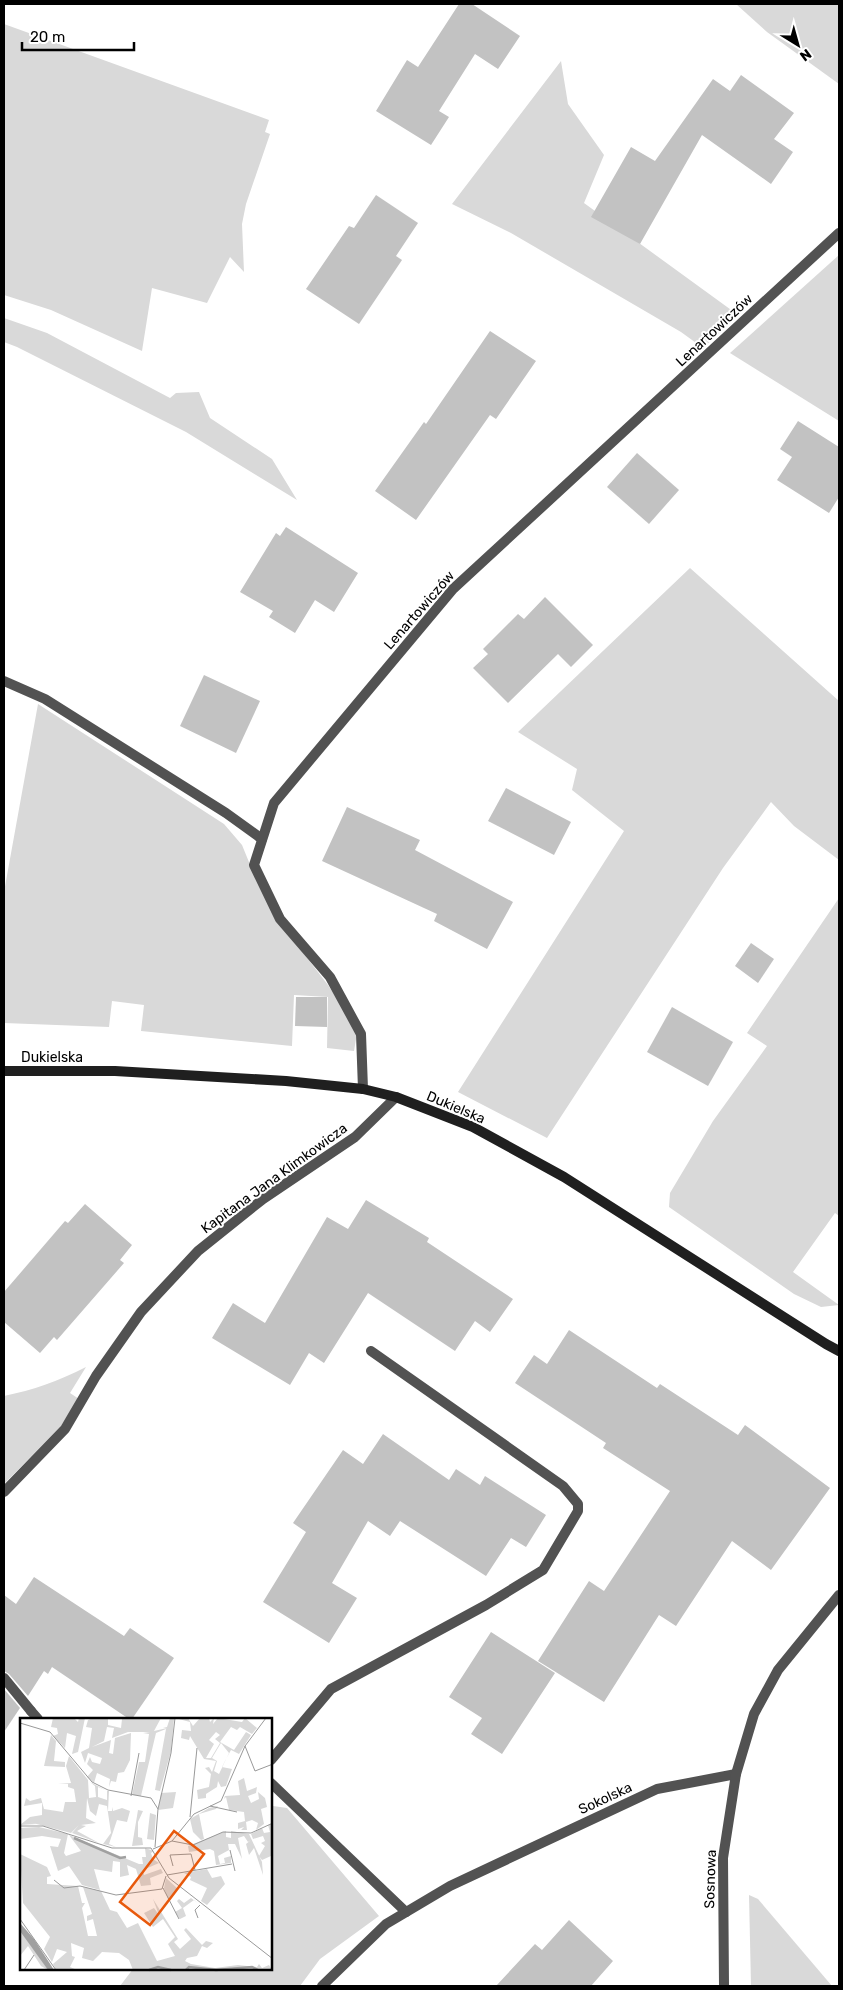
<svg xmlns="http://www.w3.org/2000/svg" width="843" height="1990" font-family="Rubik,sans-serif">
  <rect width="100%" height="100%" fill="#fff"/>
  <g fill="#d9d9d9">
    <polygon points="736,4 839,4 839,84 767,32"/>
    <polygon points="4,24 269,120 265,132 270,134 246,204 242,224 244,272 230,257 207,303 152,288 142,351 51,310 4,295"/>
    <polygon points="561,61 568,104 604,155 584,203 734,312 742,312 703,348 681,332 511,233 452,204"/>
    <polygon points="839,255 839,421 730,353"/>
    <polygon points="4,318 47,333 170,398 176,393 199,392 210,418 272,459 297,500 186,432 17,347 4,342"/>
    <polygon points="690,568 839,701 839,860 794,826 771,802 723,868 547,1138 458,1092 624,831 572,790 577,769 518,732"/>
    <polygon points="38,704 224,824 242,845 251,867 304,954 328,985 347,1014 357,1033 354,1051 327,1048 328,997 294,995 292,1046 141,1031 144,1005 112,1001 109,1027 4,1023 4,892"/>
    <polygon points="839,898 839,1216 835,1213 793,1272 839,1305 821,1307 794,1294 669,1207 670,1193 713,1121 767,1046 747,1033"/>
    <path d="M86,1367L70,1393L79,1399L61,1426L4,1484V1396C33,1390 59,1381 86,1367Z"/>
    <polygon points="273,1806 287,1808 379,1916 320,1959 300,1986 120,1986 133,1969 271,1969 271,1807"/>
    <polygon points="749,1895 758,1899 832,1986 751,1986"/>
  </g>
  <g fill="#c2c2c2">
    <polygon points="459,4 472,4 520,36 498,69 475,54 439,111 449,117 431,145 376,111 407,60 418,67"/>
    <polygon points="741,75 794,113 774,139 793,152 771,184 702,135 640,244 591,217 631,147 655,161 713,79 730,91"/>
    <polygon points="376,195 418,223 396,256 402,260 359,324 306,289 349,226 354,228"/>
    <polygon points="490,331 536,361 496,419 490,415 416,520 375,491 424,422 426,424"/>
    <polygon points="798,421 839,447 839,497 829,513 777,480 792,457 780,449"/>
    <polygon points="637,453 679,490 649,524 607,487"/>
    <polygon points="286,527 358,573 334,612 315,600 295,633 269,617 273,611 240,592 276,533 280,536"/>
    <polygon points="545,597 593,645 571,667 558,654 508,703 473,668 488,654 483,649 518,614 524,619"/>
    <polygon points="204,675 260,701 236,753 180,726"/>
    <polygon points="506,788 571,822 554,855 488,821"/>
    <polygon points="347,807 420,840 415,850 513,902 487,949 434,921 437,914 322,861"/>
    <polygon points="751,943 774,959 758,983 735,966"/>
    <polygon points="296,997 327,997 327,1027 295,1026"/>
    <polygon points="672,1007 733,1042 708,1086 647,1052"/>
    <polygon points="366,1200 429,1238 427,1242 513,1299 490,1332 475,1321 455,1351 368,1293 324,1363 309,1353 290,1385 212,1338 233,1303 265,1323 327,1217 348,1229"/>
    <polygon points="85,1204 132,1245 120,1260 124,1263 57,1340 54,1337 40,1353 4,1322 4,1292 65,1221 68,1223"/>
    <polygon points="569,1330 657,1388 660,1384 738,1435 745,1425 830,1488 771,1570 732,1541 676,1626 659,1615 604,1702 538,1661 589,1581 604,1591 670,1491 603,1448 606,1443 515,1383 534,1355 547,1364"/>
    <polygon points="383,1434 449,1480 456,1469 480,1485 485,1476 546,1515 526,1547 511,1538 486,1576 400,1521 390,1536 368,1521 332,1583 357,1598 329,1643 263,1602 306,1532 293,1523 343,1450 363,1464"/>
    <polygon points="34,1577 124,1636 130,1628 174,1658 132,1719 129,1719 52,1667 48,1674 44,1671 28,1696 9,1674 4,1671 4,1595 16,1604"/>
    <polygon points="491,1632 555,1673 502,1754 471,1734 482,1718 449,1697"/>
    <polygon points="4,1689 20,1708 4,1732"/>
    <polygon points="569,1920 613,1961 591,1986 496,1986 535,1944 542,1950"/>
  </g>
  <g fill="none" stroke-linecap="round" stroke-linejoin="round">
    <g stroke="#525252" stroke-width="10">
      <polyline points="4,681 45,699 226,813 262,839"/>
      <polyline points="4,1678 31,1711"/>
    </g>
    <g stroke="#525252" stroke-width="10">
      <polyline points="363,1089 361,1034 330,977 280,919 254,865 274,803 453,589 839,233"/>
      <polyline points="4,1492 65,1429 96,1376 141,1312 198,1251 263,1199 355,1137 396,1097"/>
      <polyline points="31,1711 38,1719"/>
      <polyline points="271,1760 331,1689 486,1605 543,1570 578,1511 578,1504 563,1486 371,1351"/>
      <polyline points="271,1783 406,1912"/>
      <polyline points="322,1986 386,1924 450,1886 657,1789 736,1774"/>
      <polyline points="724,1986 723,1858 736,1774 754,1714 778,1670 839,1595"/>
    </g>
    <polyline stroke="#1f1f1f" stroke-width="10" points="4,1071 115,1071 286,1081 363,1089 396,1097 473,1127 564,1177 826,1344 839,1351"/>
  </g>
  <g text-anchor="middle" stroke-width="4" stroke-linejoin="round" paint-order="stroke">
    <g font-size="14" fill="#000" stroke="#fff">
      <text transform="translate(714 330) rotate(-43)" y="5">Lenartowiczów</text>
      <text transform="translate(419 610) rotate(-49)" y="5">Lenartowiczów</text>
      <text x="52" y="1062">Dukielska</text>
      <text transform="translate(456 1107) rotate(23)" y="5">Dukielska</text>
      <text transform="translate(274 1178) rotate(-36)" y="5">Kapitana Jana Klimkowicza</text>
      <text transform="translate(605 1798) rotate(-25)" y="5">Sokolska</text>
      <text transform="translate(710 1879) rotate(-88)" y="5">Sosnowa</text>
    </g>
  </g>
  <g transform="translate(20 1718)">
    <rect width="252" height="252" fill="#fff"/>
    <path d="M33,0H54L58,4L59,0H65L58,34L52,36L56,18L47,15L45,30L33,18L38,16L37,10L31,9ZM73,0H88V7L101,10L102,1L97,0H141L134,13L147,10H143L147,9L150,0L154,1L151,33L140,73L135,72L146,11L136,15L121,78L112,77L119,44H125L129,16L123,15L130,14H108L92,20L94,10L87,9L84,23L72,29L91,22L89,35L93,36L95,20L111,15L110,42L104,54L98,55L96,64L91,63L89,69L90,61L77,55L74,65L67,59L73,52L67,46L70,39L72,44L80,46L82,40L68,35L65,45L61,34L69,30L72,10L66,9L68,2ZM155,0H168L173,8L180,0H189L190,4L194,0L193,6L198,0L222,4L225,0L237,10L232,16L220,9L217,12L211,9L200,24L214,32L226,14L231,17L219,36L211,32L205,43L202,49L212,51L206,68L201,69L198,63L197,69L186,76V80L178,81L177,72L189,69L191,56L185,50L189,49L192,54L196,43L184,41L170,18L169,22L161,20L162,12L171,13L170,4ZM196,14L200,17L195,21L200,25L191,40H186L194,26L189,22ZM201,25L209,35L199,56L194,53L197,43L192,40ZM31,17L36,23L34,43L45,44V49L24,48ZM49,38L68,62L69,80L76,79L75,68L70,64L85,72L78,69V79L87,82V73H84H89L88,93H92V89L93,93L102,90L110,93L107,104L97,102L89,126L96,129L83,126L91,115L87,88L79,86L76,98L70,93L67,80L66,100L76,105L61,107L66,108L57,113L79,125L52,115L59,107L51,115L9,104L16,106L0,107L10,99L22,97V85L4,88L6,80L10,83L21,80L24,91L43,94L45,84H56L54,71L48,69V66H38L51,65L46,48ZM224,60L227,73L237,69L236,75L228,78L231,85L239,81L238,74L245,80L247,89L241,91L244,106L236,112L238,105L232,102L226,104L227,112H221L224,109L218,111V105L225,103L224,94L209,92L206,79L204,81L205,78L220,77L218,63ZM156,74L153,90L138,92L141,75ZM198,88L196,91L179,96L184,121L181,122L173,114L170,101L189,90ZM118,92L123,93L118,104V119L122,120L123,127L112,128ZM130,95L136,97L134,122L127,121ZM252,106V150L251,138L242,142L239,138L245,128L241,125L245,123L243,118L233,121L231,116L242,110L244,115L250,114L248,107ZM19,109L48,116L44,135L46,138L61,133L49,117L119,146H123L122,139H126L125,130L134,133L131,135L133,141L139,145L123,152L124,157L141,151L143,155L130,160L131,167L121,168L116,151L107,147L109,157L100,159V144L93,143L92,154L74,151L80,172L62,167L49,148L38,153L30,128L38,129L41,121L22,118L0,121V110ZM206,113V119L211,120V113L229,116L242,144L243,157L234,130L229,137L226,126L231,122L228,124L224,118L218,120L222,141L215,126H208L209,132L198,138L200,146L205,145L204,140L211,138V145L196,147L194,133L190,131L169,134L168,128ZM0,136L27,149L31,158L27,159V166L58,168L62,185H65L62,190L68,218H77L73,201L67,203V198L72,196L63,169L81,173L90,192L97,194L107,210L118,205L137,243L155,238L148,226L155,219L143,201L133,209L124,195L134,190L139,197L133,181L158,221L154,224L160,231L171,221L164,212L166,210L182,227L186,223L193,225L187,230L182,228L177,238L167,240L165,243L171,246L195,250L218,247L237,249L239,246L242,250L249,247L252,252H113L109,242L99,235L82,234L73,243L62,240L64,230L51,225L52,238L55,239L50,249L57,252H36L33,246L47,234L37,231L32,244L24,231L30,219L3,185ZM187,151L192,160L201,158L205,166L187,187L181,183L187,170L170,162L171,159L164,155ZM146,160L158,171L148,181L144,170ZM171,180L179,186L174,182L163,190L166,198L160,201L155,194L162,190L157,183L159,181L164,185ZM0,213L9,222L28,252L21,248L8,228L0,238Z" fill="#d9d9d9" fill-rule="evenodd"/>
    <path d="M0,205L14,221L34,252H28L0,213Z" fill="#a0a0a0"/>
    <path fill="none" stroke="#a0a0a0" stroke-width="2.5" d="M54,120L100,140L106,139M129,252L138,249L151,252M166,252L169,249L196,252L232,249L238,252"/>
    <path fill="none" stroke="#999" stroke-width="1" d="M0,5L30,14L72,64L88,72L131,80L138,91M225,28L235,53L253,46M111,78L119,35M190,88L217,94M170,99L177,30M0,108H23L92,130H131L149,160L253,241M152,123L173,127L203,114L231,115L253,105M135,129L138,91L151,35L155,0M133,131L152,123L174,96L201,83L225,28L246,0M210,132L215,153M153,148L150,137L171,136L175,152M147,157L212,146M34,162L44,170L60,168L96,177L142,171L146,158M143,170L159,201M178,200L175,192L180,187M0,201L36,252M4,252L14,237"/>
    <path fill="#e8590c" fill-opacity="0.15" stroke="#e8590c" stroke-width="2.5" d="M154,113L184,136L130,207L100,184Z"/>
    <rect width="252" height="252" fill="none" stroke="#000" stroke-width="2.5"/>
  </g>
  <rect width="843" height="1990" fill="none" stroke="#000000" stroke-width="10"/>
  <g transform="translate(798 45) rotate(143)" stroke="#ffffff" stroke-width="4" paint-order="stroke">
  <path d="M0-4L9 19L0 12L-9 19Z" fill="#000000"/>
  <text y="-8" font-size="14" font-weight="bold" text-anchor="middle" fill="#000000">N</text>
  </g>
  <path d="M22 42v8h112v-8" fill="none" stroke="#000000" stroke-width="2.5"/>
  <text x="30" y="42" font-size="15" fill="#000000" stroke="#ffffff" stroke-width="4" paint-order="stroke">20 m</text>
</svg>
